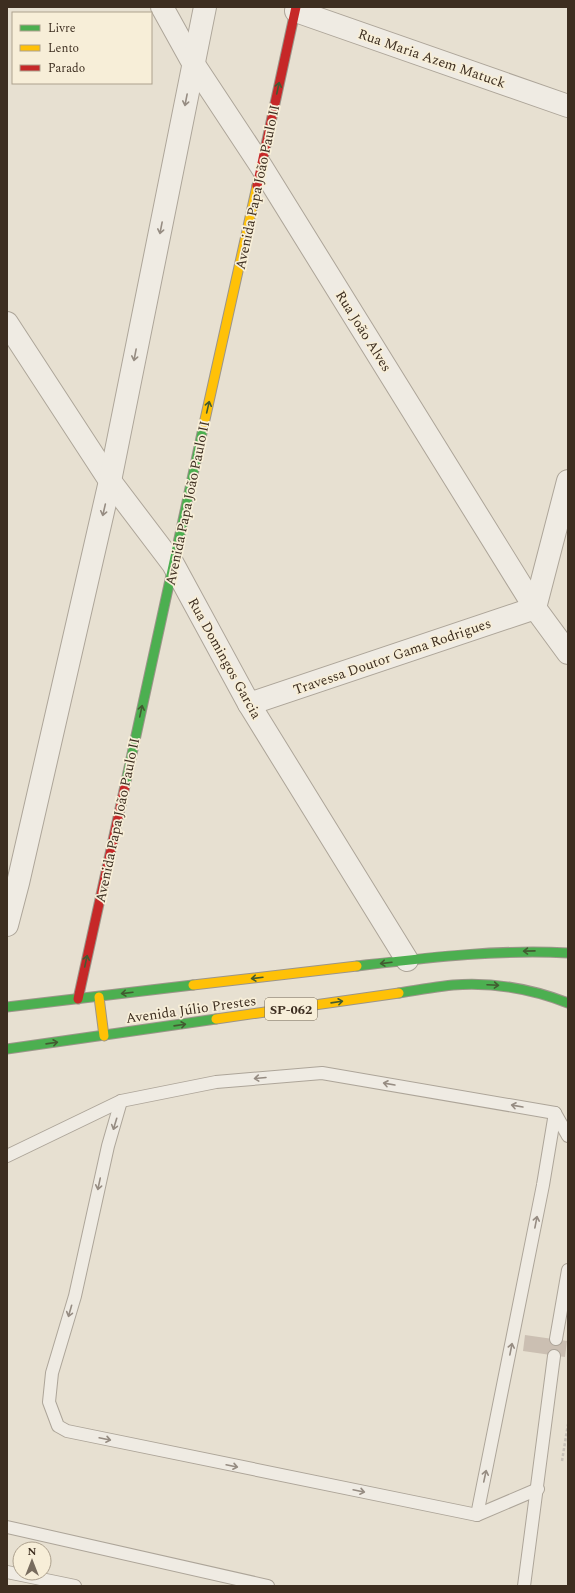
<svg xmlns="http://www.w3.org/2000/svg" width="575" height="1593" font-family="Spectral,serif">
  <rect width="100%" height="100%" fill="#e7e0d1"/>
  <polygon fill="#cbbfb2" points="525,1335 567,1341 565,1357 523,1351"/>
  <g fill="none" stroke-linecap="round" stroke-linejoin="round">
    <defs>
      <g id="lane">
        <polyline points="121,1101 108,1146 75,1296 52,1373 49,1402 58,1426 67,1431 477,1515 538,1489"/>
        <polyline points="555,1113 568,1136"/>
        <polyline points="7,1156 121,1101 216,1082 322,1073 555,1113"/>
        <polyline points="556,1339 568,1270"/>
        <polyline points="477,1515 543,1185 555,1113"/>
        <polyline points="7,1527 268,1586"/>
        <polyline points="7,1572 75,1586"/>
        <polyline points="524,1586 554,1356"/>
      </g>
      <g id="street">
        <polyline points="162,7 193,63 261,166 535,608 568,653"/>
        <polyline points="296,11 568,106"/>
        <polyline points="7,323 110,481 173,564 249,704 407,960"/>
        <polyline points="249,704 535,608 568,481"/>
        <polyline points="7,925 18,883 110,481 205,7"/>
      </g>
      <g id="fast">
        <polyline points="125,786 204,424"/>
        <path d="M357,966C426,958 498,949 568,953"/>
        <path d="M399,993C417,990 435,987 453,985C492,982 532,989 568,1003"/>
        <polyline points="7,1007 193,985"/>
        <polyline points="7,1049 216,1019"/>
      </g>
      <g id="slow">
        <polyline points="204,424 257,186"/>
        <polyline points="193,985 357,966"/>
        <polyline points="99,997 104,1036"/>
        <polyline points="216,1019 399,993"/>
      </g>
      <g id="jam">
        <polyline points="257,186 296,7"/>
        <polyline points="78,999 125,786"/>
      </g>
    </defs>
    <use href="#lane" stroke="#ada599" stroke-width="14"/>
    <use href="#street" stroke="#ada599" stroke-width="24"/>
    <use href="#fast" stroke="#9c958a" stroke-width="11"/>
    <use href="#slow" stroke="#9c958a" stroke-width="11"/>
    <use href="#jam" stroke="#9c958a" stroke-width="11"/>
    <polyline stroke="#c8c2b9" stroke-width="2.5" stroke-dasharray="3 2" stroke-linecap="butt" points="562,1461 568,1424"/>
    <use href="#lane" stroke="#efebe3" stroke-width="12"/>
    <use href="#street" stroke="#efebe3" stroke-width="22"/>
    <use href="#fast" stroke="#4caf50" stroke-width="9"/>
    <use href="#slow" stroke="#ffc107" stroke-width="9"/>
    <use href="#jam" stroke="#c62828" stroke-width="9"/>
  </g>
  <defs><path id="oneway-shaft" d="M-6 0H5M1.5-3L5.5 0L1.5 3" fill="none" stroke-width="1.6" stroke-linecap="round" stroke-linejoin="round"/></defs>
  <g stroke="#425b31">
    <use href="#oneway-shaft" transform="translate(278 88) rotate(-78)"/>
    <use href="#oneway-shaft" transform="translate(208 407) rotate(-77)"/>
    <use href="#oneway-shaft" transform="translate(141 711) rotate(-78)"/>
    <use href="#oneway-shaft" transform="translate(529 951) rotate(179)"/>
    <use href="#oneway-shaft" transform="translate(86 961) rotate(-78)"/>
    <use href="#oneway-shaft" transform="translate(386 963) rotate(173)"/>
    <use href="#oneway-shaft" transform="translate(257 978) rotate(173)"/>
    <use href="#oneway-shaft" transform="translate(493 985) rotate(3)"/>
    <use href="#oneway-shaft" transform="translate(127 993) rotate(173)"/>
    <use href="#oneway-shaft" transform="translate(337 1002) rotate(-8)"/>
    <use href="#oneway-shaft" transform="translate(180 1025) rotate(-8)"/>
    <use href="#oneway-shaft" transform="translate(52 1043) rotate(-8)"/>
  </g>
  <g stroke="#968c82">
    <use href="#oneway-shaft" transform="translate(186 100) rotate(101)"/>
    <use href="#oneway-shaft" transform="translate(161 228) rotate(101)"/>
    <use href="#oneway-shaft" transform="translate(135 355) rotate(101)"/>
    <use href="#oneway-shaft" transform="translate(104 510) rotate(103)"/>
    <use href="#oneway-shaft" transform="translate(260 1078) rotate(175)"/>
    <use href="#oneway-shaft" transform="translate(389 1084) rotate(-170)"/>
    <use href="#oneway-shaft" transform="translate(517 1106) rotate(-170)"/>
    <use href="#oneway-shaft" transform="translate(115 1124) rotate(107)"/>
    <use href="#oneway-shaft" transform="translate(99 1184) rotate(102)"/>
    <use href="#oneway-shaft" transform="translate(536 1222) rotate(-79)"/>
    <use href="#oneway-shaft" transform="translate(70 1311) rotate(106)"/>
    <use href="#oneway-shaft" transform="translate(511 1349) rotate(-79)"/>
    <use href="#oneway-shaft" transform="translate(105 1439) rotate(12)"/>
    <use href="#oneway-shaft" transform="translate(232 1466) rotate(12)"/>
    <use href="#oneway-shaft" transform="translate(485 1476) rotate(-78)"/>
    <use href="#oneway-shaft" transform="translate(359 1491) rotate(12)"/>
  </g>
  <g text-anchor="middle" stroke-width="3.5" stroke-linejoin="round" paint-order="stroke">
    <rect fill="#f7eed8" stroke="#756857" stroke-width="1" x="265" y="998" width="52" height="22" rx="3"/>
    <g font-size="13" font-weight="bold" fill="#3d2e20">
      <text x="291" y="1014">SP-062</text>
    </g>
    <g font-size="14" fill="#3d2e20" stroke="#f7eed8">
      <text transform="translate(432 58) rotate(19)" y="5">Rua Maria Azem Matuck</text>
      <text transform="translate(257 187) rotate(-78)" y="5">Avenida Papa João Paulo II</text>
      <text transform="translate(364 331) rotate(58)" y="5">Rua João Alves</text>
      <text transform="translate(187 503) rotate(-78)" y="5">Avenida Papa João Paulo II</text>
      <text transform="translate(392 656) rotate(-19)" y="5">Travessa Doutor Gama Rodrigues</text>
      <text transform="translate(225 658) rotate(61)" y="5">Rua Domingos Garcia</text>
      <text transform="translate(117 820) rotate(-78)" y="5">Avenida Papa João Paulo II</text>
      <text transform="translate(191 1009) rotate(-8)" y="5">Avenida Júlio Prestes</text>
    </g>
  </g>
  <rect width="575" height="1593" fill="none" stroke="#3d2e20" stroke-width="16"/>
  <rect x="12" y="12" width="140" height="72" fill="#f7eed8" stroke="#ada18e"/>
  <rect x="20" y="25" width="20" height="6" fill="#4caf50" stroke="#ada18e"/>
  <text x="48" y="32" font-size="12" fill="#3d2e20">Livre</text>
  <rect x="20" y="45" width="20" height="6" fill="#ffc107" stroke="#ada18e"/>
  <text x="48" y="52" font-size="12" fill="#3d2e20">Lento</text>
  <rect x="20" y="65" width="20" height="6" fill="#c62828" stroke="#ada18e"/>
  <text x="48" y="72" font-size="12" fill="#3d2e20">Parado</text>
  <g transform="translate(32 1561)"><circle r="19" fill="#f7eed8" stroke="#ada18e"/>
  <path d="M0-3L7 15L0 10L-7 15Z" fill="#786c5e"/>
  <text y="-6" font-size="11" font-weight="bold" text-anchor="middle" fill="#3d2e20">N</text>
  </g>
</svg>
